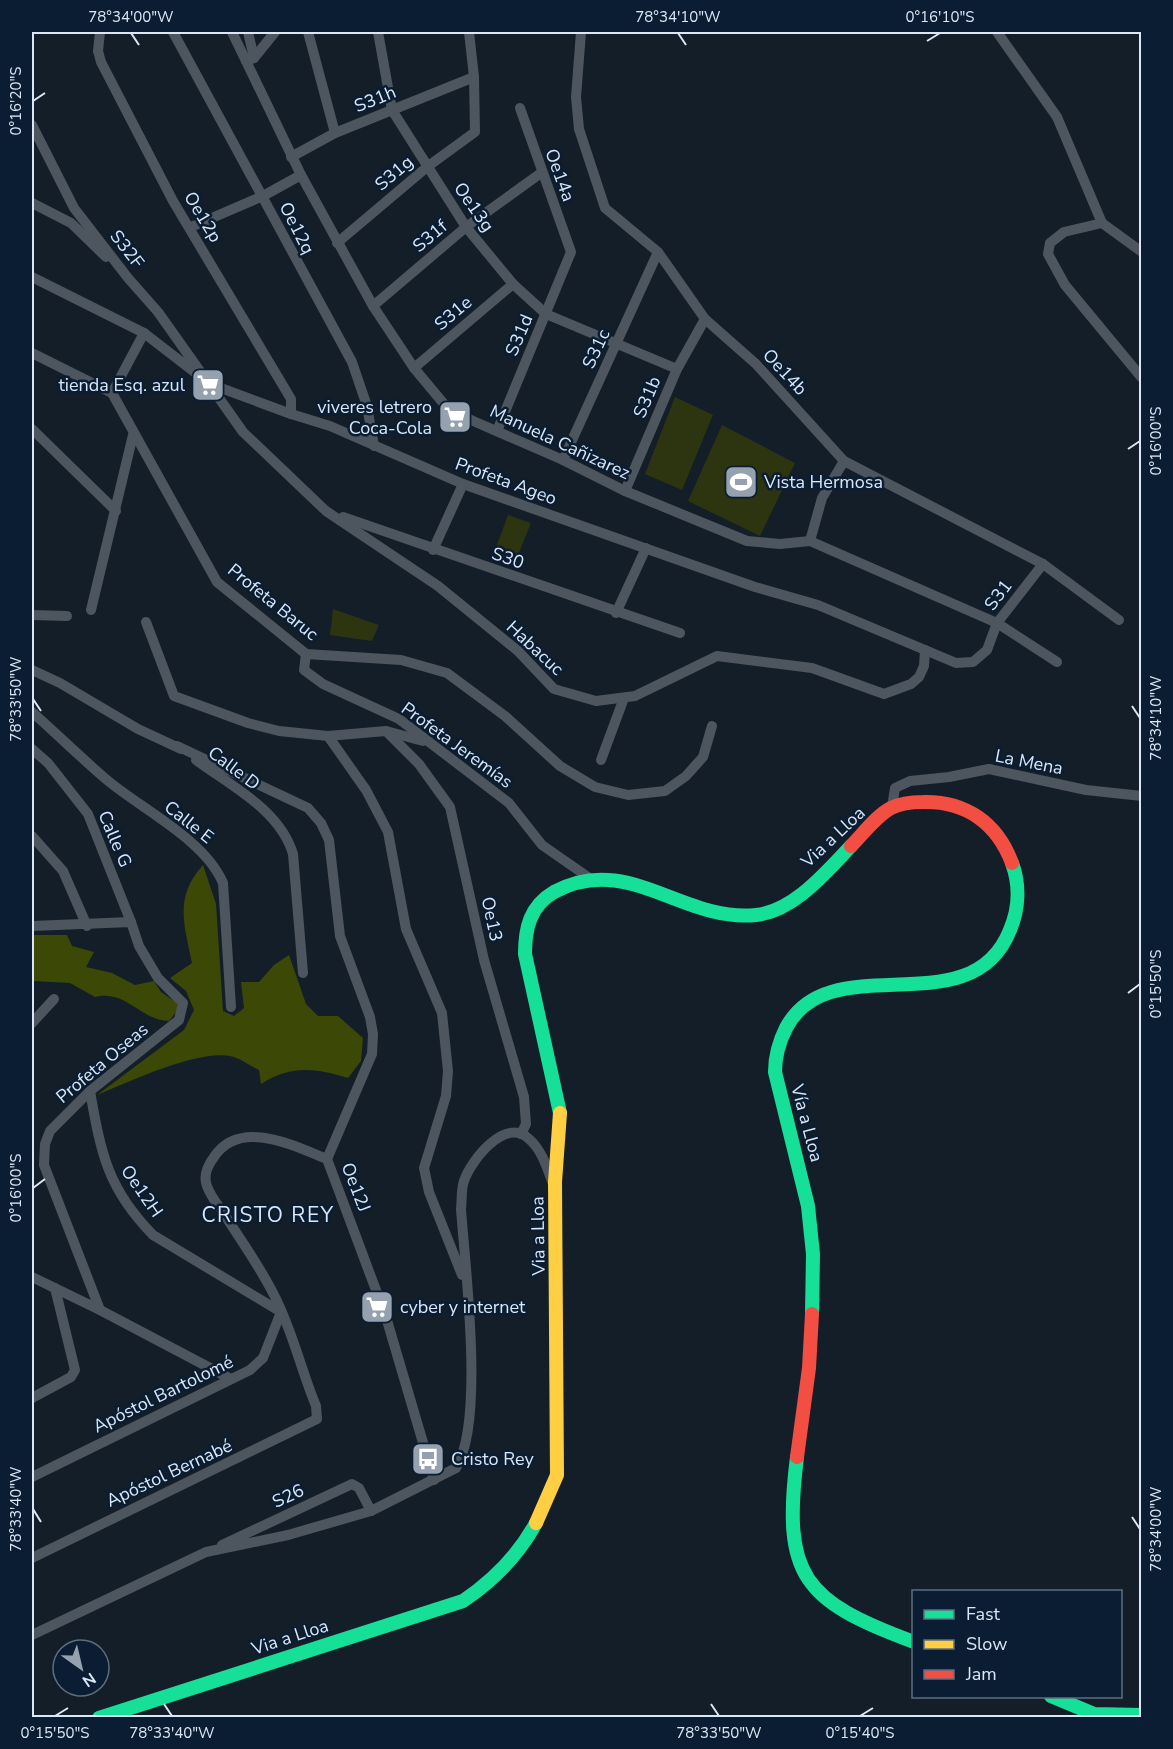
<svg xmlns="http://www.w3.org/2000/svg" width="1173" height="1749" font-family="'Nunito Sans',sans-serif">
  <rect width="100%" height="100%" fill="#131e29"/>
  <g fill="#2c3510">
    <polygon points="675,397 713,415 682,490 645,474"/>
    <polygon points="722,425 795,463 760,536 688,501"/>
    <polygon points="508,515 531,523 516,560 494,553"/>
    <polygon points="333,609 379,625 372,641 330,635"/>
  </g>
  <g fill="#3c4806">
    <path d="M203,865L216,904L223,1011L234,1016L244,1008L241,982H259L274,965L289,955L306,1004L318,1016H338L363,1038L361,1061L348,1078C315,1068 291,1065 261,1084L259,1070C251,1066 242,1060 234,1057C202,1047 129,1082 97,1095L184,1030L194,1010L186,991L170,978L192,963C184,924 174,897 203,865Z"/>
    <path d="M32,935H67L72,946L94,952L86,967L112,973L135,985L154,981L161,992L177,1003V1011L169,1021C140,1020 126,989 95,997L70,983L33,981Z"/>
  </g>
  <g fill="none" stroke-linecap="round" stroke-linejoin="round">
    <g stroke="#4d555f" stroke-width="10">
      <polyline points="100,32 98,51 101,62 173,201 291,399 291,414"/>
      <polyline points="173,32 352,362 367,406 374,446"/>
      <polyline points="232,32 301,175 373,306 414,368 444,404 471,420 563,460 625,491 747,541 780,544 810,541 997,623 1057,662"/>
      <polyline points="248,32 254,58"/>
      <polyline points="308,32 335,133"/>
      <polyline points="378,32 392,110 466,227 513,284 546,314 677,369"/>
      <polyline points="581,32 576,97 579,129 605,208 658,252 705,319 756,364 844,461 1043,564 1119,620"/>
      <polyline points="997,32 1057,117 1102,223 1142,252"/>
      <polyline points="246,61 254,58 275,32"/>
      <polyline points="32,125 74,208 128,278 158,312 243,432 326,511 438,586 518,651 554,689 596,701 635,696 717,656 812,668 884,694 911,684 919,677 924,666 925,650"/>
      <polyline points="291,157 335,133 474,77"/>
      <polyline points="32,203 71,223 106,257"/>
      <polyline points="1102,223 1064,232 1050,243 1048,254 1065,285 1142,378"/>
      <polyline points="191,227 263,196 301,175"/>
      <polyline points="337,243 427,167 475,132 474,77 469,32"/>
      <polyline points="32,277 144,333 210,384 291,414 330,426 463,484 755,587 818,605 956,663 973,662 987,650 997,623 1043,564"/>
      <polyline points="373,306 466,227 541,173"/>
      <polyline points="32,353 112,393 217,582 306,654 401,660 447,673 505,716 560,766 595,787 628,795 665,791 686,776 703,757 712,726"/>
      <polyline points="414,368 513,284"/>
      <polyline points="112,393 144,333"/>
      <polyline points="32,429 116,511"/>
      <polyline points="497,431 571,252 520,108"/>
      <polyline points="563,460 658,252"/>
      <polyline points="625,491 677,369 705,319"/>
      <polyline points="343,517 680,633"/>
      <polyline points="810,541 822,498 844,461"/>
      <polyline points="433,550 463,484"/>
      <polyline points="91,610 133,435"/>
      <polyline points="616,613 646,548"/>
      <polyline points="32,615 67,616"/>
      <polyline points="146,622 174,696 248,723 279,731 328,736 386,731 423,741"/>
      <polyline points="306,654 304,670 323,684 399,719 509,803 542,845 588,877"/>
      <polyline points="32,670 60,683 138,729 181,749"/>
      <path d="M32,712C57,734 81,758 107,780C143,810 205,840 223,883L231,1007"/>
      <polyline points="386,731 419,764 450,807 484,960 524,1097 526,1124 521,1134"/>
      <polyline points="328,736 366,790 388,832 406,929 442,1013 448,1071 446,1096 424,1168 429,1192 462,1275"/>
      <polyline points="177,746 308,808 321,823 329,840 340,936 370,1017 373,1034 372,1054 327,1159"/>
      <polyline points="32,749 48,763 88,814 131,922"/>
      <path d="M196,760C231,786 280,810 293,854L303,973"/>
      <polyline points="601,760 624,698"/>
      <polyline points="892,807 895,788 910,781 949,777 989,769 1086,790 1142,796"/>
      <polyline points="32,836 63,871 87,926"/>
      <polyline points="32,926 131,922 139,946 158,978 183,1003 179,1020 90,1091 50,1131 45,1144 44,1165 100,1310"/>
      <polyline points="32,1023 54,999"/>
      <path d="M90,1091C101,1153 107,1188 153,1235L281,1312"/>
      <polyline points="32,1277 100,1310 231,1379"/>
      <polyline points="32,1398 71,1377 75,1370 55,1288"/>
      <polyline points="32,1477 250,1370 263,1358 281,1312"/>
      <polyline points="222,1545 352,1484 359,1488 371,1511"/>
      <path d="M32,1558L317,1419L316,1406C301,1370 292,1329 274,1295C260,1267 243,1243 226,1217C220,1207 211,1198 207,1186C203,1176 208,1165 214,1157C240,1118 294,1146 327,1159L386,1317L434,1480"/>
      <path d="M32,1635L206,1552L288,1535L371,1511L456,1468C485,1422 465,1267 461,1209C462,1200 461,1189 464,1181C471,1160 506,1116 529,1139C542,1150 547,1168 553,1184"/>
    </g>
    <g stroke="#16e098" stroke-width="14">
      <path d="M560,1113L525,954C525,928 530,906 554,892C628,852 683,923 756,915C794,911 826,872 851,846"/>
      <path d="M812,1314L813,1254L808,1206L775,1072C775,1056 779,1042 786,1028C830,944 971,1029 1010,930C1019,909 1020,885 1012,863"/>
      <path d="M797,1457C782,1576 803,1601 914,1642"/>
      <polyline points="1051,1696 1094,1714 1142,1715"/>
      <path d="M99,1718L463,1601C494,1580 518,1556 536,1523"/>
    </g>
    <polyline stroke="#ffcf43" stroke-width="14" points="536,1523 557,1475 555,1182 560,1113"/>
    <g stroke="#f24e42" stroke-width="14">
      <path d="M851,846C863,834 876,816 891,808C901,803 913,802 923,802C966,801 997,823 1012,863"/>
      <polyline points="797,1457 809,1368 812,1314"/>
    </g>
  </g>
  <path fill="none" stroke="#dbe7f6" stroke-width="2" d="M131,33L139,45M678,33L686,45M927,41L940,33M33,101L45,93M1128,449L1140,441M33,699L41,711M1132,706L1140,718M1128,993L1140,984M33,1188L45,1179M33,1509L41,1522M1132,1517L1140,1529M164,1704L172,1716M711,1704L719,1716M55,1716L68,1708M860,1716L873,1708"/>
  <defs>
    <symbol id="supermarket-square" viewBox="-11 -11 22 22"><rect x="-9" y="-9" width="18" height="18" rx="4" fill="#95a1ae" stroke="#0a1d32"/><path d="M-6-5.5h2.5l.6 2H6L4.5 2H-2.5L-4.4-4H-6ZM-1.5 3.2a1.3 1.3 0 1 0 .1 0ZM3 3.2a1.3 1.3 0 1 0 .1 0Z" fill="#fff"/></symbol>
    <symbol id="stadium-square" viewBox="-11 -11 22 22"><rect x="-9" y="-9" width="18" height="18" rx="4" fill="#95a1ae" stroke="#0a1d32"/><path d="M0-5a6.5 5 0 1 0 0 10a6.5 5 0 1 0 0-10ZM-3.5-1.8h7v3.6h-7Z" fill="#fff"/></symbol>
    <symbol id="bus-square" viewBox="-11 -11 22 22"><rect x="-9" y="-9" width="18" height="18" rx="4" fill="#95a1ae" stroke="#0a1d32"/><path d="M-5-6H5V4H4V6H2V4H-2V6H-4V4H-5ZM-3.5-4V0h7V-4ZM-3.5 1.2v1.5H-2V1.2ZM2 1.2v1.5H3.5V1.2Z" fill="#fff"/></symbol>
  </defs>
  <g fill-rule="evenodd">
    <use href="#supermarket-square" x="189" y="366" width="38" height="38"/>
    <use href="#supermarket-square" x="436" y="398" width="38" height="38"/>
    <use href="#stadium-square" x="722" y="463" width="38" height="38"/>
    <use href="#supermarket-square" x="358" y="1288" width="38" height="38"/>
    <use href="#bus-square" x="409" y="1440" width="38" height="38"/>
  </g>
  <g text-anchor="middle" stroke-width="5" stroke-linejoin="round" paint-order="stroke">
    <g font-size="18" fill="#dbe7f6" stroke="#0a1d32">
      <text transform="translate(375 99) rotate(-22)" y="6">S31h</text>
      <text transform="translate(394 173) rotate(-40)" y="6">S31g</text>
      <text transform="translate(560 175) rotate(70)" y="6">Oe14a</text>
      <text transform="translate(474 207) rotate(55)" y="6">Oe13g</text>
      <text transform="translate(203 217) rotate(59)" y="6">Oe12p</text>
      <text transform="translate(297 228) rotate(63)" y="6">Oe12q</text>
      <text transform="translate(430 236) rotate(-40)" y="6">S31f</text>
      <text transform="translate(127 249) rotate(52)" y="6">S32F</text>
      <text transform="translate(453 313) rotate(-40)" y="6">S31e</text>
      <text transform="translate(519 335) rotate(-67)" y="6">S31d</text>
      <text transform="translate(596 349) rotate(-65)" y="6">S31c</text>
      <text transform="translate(785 372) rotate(47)" y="6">Oe14b</text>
      <text transform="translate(647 397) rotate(-67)" y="6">S31b</text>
      <text transform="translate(560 442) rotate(25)" y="6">Manuela Cañizarez</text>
      <text transform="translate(506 481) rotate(20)" y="6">Profeta Ageo</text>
      <text transform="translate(508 558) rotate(19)" y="6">S30</text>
      <text transform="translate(998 595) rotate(-53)" y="6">S31</text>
      <text transform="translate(273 602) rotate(39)" y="6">Profeta Baruc</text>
      <text transform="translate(535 648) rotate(43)" y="6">Habacuc</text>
      <text transform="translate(457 745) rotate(36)" y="6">Profeta Jeremías</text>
      <text transform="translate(1029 762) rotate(11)" y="6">La Mena</text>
      <text transform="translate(234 768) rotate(37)" y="6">Calle D</text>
      <text transform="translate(189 822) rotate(38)" y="6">Calle E</text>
      <text transform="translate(833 837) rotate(-43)" y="6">Via a Lloa</text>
      <text transform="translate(115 839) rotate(67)" y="6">Calle G</text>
      <text transform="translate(492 919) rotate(78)" y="6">Oe13</text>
      <text transform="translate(102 1063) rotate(-40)" y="6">Profeta Oseas</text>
      <text transform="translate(807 1123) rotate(75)" y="6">Vía a Lloa</text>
      <text transform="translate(356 1187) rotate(69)" y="6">Oe12J</text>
      <text transform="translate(142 1191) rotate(55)" y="6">Oe12H</text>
      <text transform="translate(538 1236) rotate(-91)" y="6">Via a Lloa</text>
      <text transform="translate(163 1394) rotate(-26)" y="6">Apóstol Bartolomé</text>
      <text transform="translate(169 1473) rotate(-25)" y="6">Apóstol Bernabé</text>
      <text transform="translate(288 1496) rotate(-25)" y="6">S26</text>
      <text transform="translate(290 1637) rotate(-18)" y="6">Via a Lloa</text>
    </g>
    <g font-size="18" fill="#dbe7f6" stroke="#0a1d32" text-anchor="start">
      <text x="185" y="391" text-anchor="end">tienda Esq. azul</text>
      <text x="432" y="413" text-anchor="end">viveres letrero<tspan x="432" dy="21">Coca-Cola</tspan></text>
      <text x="764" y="488">Vista Hermosa</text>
      <text x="400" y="1313">cyber y internet</text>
      <text x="451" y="1465">Cristo Rey</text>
    </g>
    <g font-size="21" letter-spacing="1.5" fill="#dbe7f6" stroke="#0a1d32">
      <text x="268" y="1222">CRISTO REY</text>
    </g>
  </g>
  <rect width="1173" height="1749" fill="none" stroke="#0a1d32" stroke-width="66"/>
  <rect x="912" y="1590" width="210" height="108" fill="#0a1d32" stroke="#5e6e80" stroke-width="1.5"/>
  <rect x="924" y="1610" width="30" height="9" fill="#16e098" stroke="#5e6e80" stroke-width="1.5"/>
  <text x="966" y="1620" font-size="18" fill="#dbe7f6">Fast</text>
  <rect x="924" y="1640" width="30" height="9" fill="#ffcf43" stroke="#5e6e80" stroke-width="1.5"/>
  <text x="966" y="1650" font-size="18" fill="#dbe7f6">Slow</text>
  <rect x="924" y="1670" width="30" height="9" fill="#f24e42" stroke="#5e6e80" stroke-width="1.5"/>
  <text x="966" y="1680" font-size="18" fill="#dbe7f6">Jam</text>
  <g transform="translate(81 1668) rotate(146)"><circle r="28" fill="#0a1d32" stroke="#5e6e80" stroke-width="1.5"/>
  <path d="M0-4.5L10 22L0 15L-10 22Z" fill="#95a1ae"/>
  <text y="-9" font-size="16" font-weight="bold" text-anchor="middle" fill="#dbe7f6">N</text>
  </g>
  <rect x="33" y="33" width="1107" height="1683" fill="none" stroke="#dbe7f6" stroke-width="2"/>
  <g font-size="15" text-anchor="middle" fill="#dbe7f6">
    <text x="131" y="22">78°34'00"W</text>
    <text x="678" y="22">78°34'10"W</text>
    <text x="940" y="22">0°16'10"S</text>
    <text transform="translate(16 101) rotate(-90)" y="5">0°16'20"S</text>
    <text transform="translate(1156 441) rotate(-90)" y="5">0°16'00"S</text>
    <text transform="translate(16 699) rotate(-90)" y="5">78°33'50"W</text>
    <text transform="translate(1156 718) rotate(-90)" y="5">78°34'10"W</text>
    <text transform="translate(1156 984) rotate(-90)" y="5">0°15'50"S</text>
    <text transform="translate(16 1188) rotate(-90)" y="5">0°16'00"S</text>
    <text transform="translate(16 1509) rotate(-90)" y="5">78°33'40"W</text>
    <text transform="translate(1156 1529) rotate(-90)" y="5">78°34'00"W</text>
    <text x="55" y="1738">0°15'50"S</text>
    <text x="172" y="1738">78°33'40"W</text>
    <text x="719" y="1738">78°33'50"W</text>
    <text x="860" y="1738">0°15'40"S</text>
  </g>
</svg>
